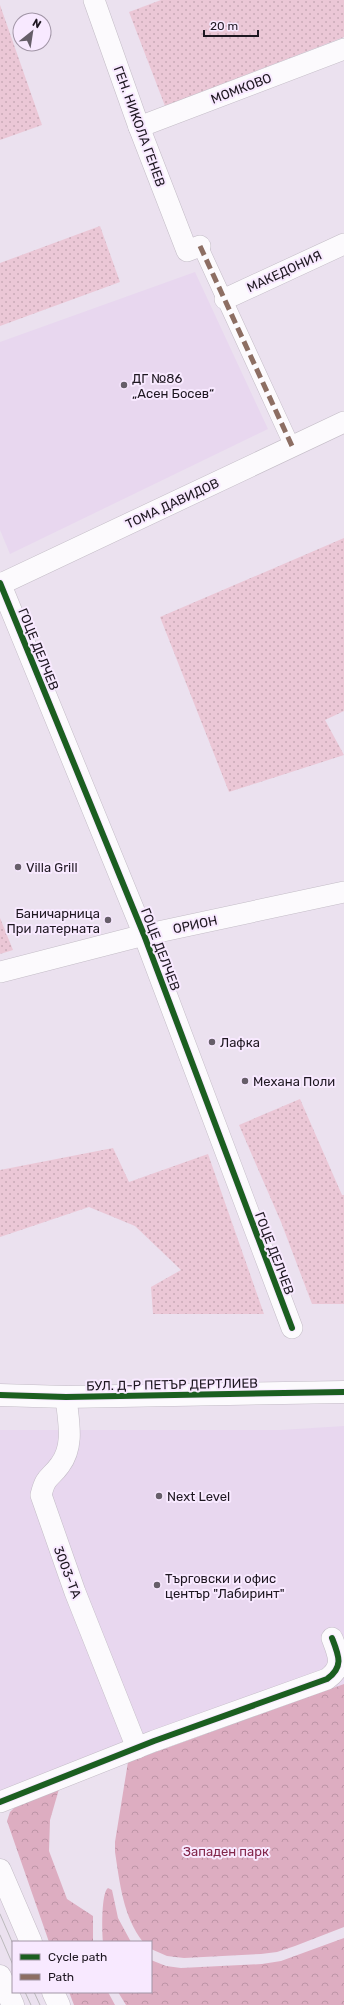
<svg xmlns="http://www.w3.org/2000/svg" width="344" height="2005" font-family="Rubik,sans-serif">
  <defs>
    <pattern id="grass-dots" width="8" height="8" patternUnits="userSpaceOnUse"><rect width="8" height="8" fill="#ebc7d6"/><path d="M2 2h.1M6 6h.1" fill="none" stroke="#c9aab7" stroke-width="1.8" stroke-linecap="round"/></pattern>
    <pattern id="forest-crowns" width="20" height="18" patternUnits="userSpaceOnUse"><rect width="20" height="18" fill="#ddadc1"/><path d="M2 6a3 3 0 1 1 6 0M12 15a3 3 0 1 1 6 0" fill="none" stroke="#bd94a6"/></pattern>
  </defs>
  <rect width="100%" height="100%" fill="#ebe1ef"/>
  <g fill="#e8d7ef">
    <polygon points="195,272 268,429 10,554 0,530 0,342"/>
    <polygon points="344,1426 344,1684 157,1750 0,1801 0,1430 281,1430"/>
  </g>
  <g fill="url(#grass-dots)">
    <polygon points="161,0 344,0 344,37 165,106 129,12"/>
    <polygon points="0,5 42,125 0,140"/>
    <polygon points="100,226 120,282 0,326 0,263"/>
    <polygon points="344,538 344,711 325,720 344,755 229,792 160,617"/>
    <polygon points="0,918 13,950 0,954"/>
    <polygon points="300,1099 342,1195 344,1195 344,1304 312,1304 281,1222 239,1125"/>
    <polygon points="113,1148 129,1182 208,1154 264,1314 153,1314 151,1287 181,1270 135,1226 89,1207 0,1237 0,1170"/>
  </g>
  <g fill="url(#forest-crowns)">
    <path d="M344,1684V1927L295,1946L277,1952L261,1954L184,1958L167,1956L151,1949V1942H143C123,1916 120,1884 115,1852V1842L128,1762Z"/>
    <polygon points="59,1789 50,1820 49,1851 67,1899 93,1916 93,1942 49,1942 7,1821 10,1812 16,1806"/>
    <path d="M108,1888L112,1890L118,1918L131,1942H103C102,1932 101,1893 108,1888Z"/>
    <polygon points="344,1938 344,2005 126,2005 118,1992 151,1992 151,1960 166,1966 181,1968 262,1964 281,1961"/>
    <polygon points="69,1992 108,1992 115,2005 74,2005"/>
  </g>
  <g fill="none" stroke-linecap="round" stroke-linejoin="round">
    <defs>
      <polyline id="pedestrian" points="200,246 292,446"/>
      <g id="minor">
        <polyline points="94,0 139,127 187,251 200,246"/>
        <polyline points="139,127 344,49"/>
        <polyline points="225,299 344,244"/>
        <polyline points="0,583 144,935 292,1328"/>
        <polyline points="1,584 344,422"/>
        <polyline points="0,972 144,935 344,892"/>
        <path d="M66,1397C68,1420 75,1445 60,1465C50,1479 46,1475 41,1495L75,1592L137,1748"/>
        <path d="M0,1802L154,1741L327,1679C344,1667 339,1656 332,1638"/>
      </g>
      <polyline id="secondary" points="0,1395 66,1397 344,1392"/>
      <g id="primary">
        <polyline points="0,1870 31,1942"/>
        <polyline points="0,1976 13,2005"/>
        <polyline points="53,1992 59,2005"/>
      </g>
    </defs>
    <use href="#pedestrian" stroke="#c3bcc6" stroke-width="16"/>
    <use href="#minor" stroke="#c3bcc6" stroke-width="22"/>
    <use href="#secondary" stroke="#c3bcc6" stroke-width="23"/>
    <use href="#primary" stroke="#c3bcc6" stroke-width="23"/>
    <use href="#pedestrian" stroke="#fcfafd" stroke-width="15"/>
    <use href="#minor" stroke="#fcfafd" stroke-width="21"/>
    <use href="#secondary" stroke="#fcfafd" stroke-width="22"/>
    <use href="#primary" stroke="#fcfafd" stroke-width="22"/>
    <g stroke="#bbb9bc" stroke-width="1">
      <polyline points="0,1914 13,1944"/>
      <polyline points="0,1935 13,1965"/>
      <polyline points="25,1992 31,2005"/>
      <polyline points="34,1992 40,2005"/>
    </g>
    <polyline stroke="#8d6e63" stroke-width="5" stroke-dasharray="10 5" stroke-linecap="butt" points="200,246 292,446"/>
    <defs>
      <g id="cycleway">
        <polyline points="0,583 144,935 292,1328"/>
        <polyline points="0,1395 66,1397 344,1392"/>
        <path d="M0,1802L154,1741L327,1679C344,1667 339,1656 332,1638"/>
      </g>
    </defs>
    <use href="#cycleway" stroke="#f8e9ff" stroke-width="8"/>
    <use href="#cycleway" stroke="#1b5e20" stroke-width="6"/>
  </g>
  <g fill="#665e69" stroke="#f8e9ff" stroke-width="1.5">
    <circle cx="124" cy="385" r="4"/>
    <circle cx="18" cy="867" r="4"/>
    <circle cx="108" cy="920" r="4"/>
    <circle cx="212" cy="1042" r="4"/>
    <circle cx="245" cy="1081" r="4"/>
    <circle cx="159" cy="1496" r="4"/>
    <circle cx="157" cy="1585" r="4"/>
  </g>
  <g text-anchor="middle" stroke-width="4" stroke-linejoin="round" paint-order="stroke">
    <g font-size="13" fill="#1e1721" stroke="#f8e9ff">
      <text transform="translate(241 88) rotate(-21)" y="5">МОМКОВО</text>
      <text transform="translate(140 126) rotate(70)" y="5">ГЕН. НИКОЛА ГЕНЕВ</text>
      <text transform="translate(284 271) rotate(-25)" y="5">МАКЕДОНИЯ</text>
      <text transform="translate(172 503) rotate(-25)" y="5">ТОМА ДАВИДОВ</text>
      <text transform="translate(39 649) rotate(68)" y="5">ГОЦЕ ДЕЛЧЕВ</text>
      <text transform="translate(195 924) rotate(-12)" y="5">ОРИОН</text>
      <text transform="translate(161 949) rotate(69)" y="5">ГОЦЕ ДЕЛЧЕВ</text>
      <text transform="translate(275 1253) rotate(69)" y="5">ГОЦЕ ДЕЛЧЕВ</text>
      <text transform="translate(172 1384) rotate(-1)" y="5">БУЛ. Д-Р ПЕТЪР ДЕРТЛИЕВ</text>
      <text transform="translate(68 1572) rotate(69)" y="5">3003-ТА</text>
    </g>
    <g font-size="13" fill="#1e1721" stroke="#f8e9ff" text-anchor="start">
      <text x="132" y="383">ДГ №86<tspan x="132" dy="15">„Асен Босев“</tspan></text>
      <text x="26" y="872">Villa Grill</text>
      <text x="100" y="918" text-anchor="end">Баничарница<tspan x="100" dy="15">При латерната</tspan></text>
      <text x="220" y="1047">Лафка</text>
      <text x="253" y="1086">Механа Поли</text>
      <text x="167" y="1501">Next Level</text>
      <text x="165" y="1583">Търговски и офис<tspan x="165" dy="15">център "Лабиринт"</tspan></text>
    </g>
    <g font-size="13" fill="#82264a" stroke="#f8e9ff">
      <text x="226" y="1856">Западен парк</text>
    </g>
  </g>
  <rect x="12" y="1941" width="140" height="52" fill="#f8e9ff" stroke="#a195a6"/>
  <rect x="20" y="1954" width="20" height="6" fill="#1b5e20" stroke="#a195a6"/>
  <text x="48" y="1961" font-size="12" fill="#1e1721">Cycle path</text>
  <rect x="20" y="1974" width="20" height="6" fill="#8d6e63" stroke="#a195a6"/>
  <text x="48" y="1981" font-size="12" fill="#1e1721">Path</text>
  <g transform="translate(32 32) rotate(30)"><circle r="19" fill="#f8e9ff" stroke="#a195a6"/>
  <path d="M0-3L7 15L0 10L-7 15Z" fill="#665e69"/>
  <text y="-6" font-size="11" font-weight="bold" text-anchor="middle" fill="#1e1721">N</text>
  </g>
  <path d="M204 30v6h54v-6" fill="none" stroke="#1e1721" stroke-width="2"/>
  <text x="210" y="30" font-size="12" fill="#1e1721" stroke="#f8e9ff" stroke-width="3" paint-order="stroke">20 m</text>
</svg>
